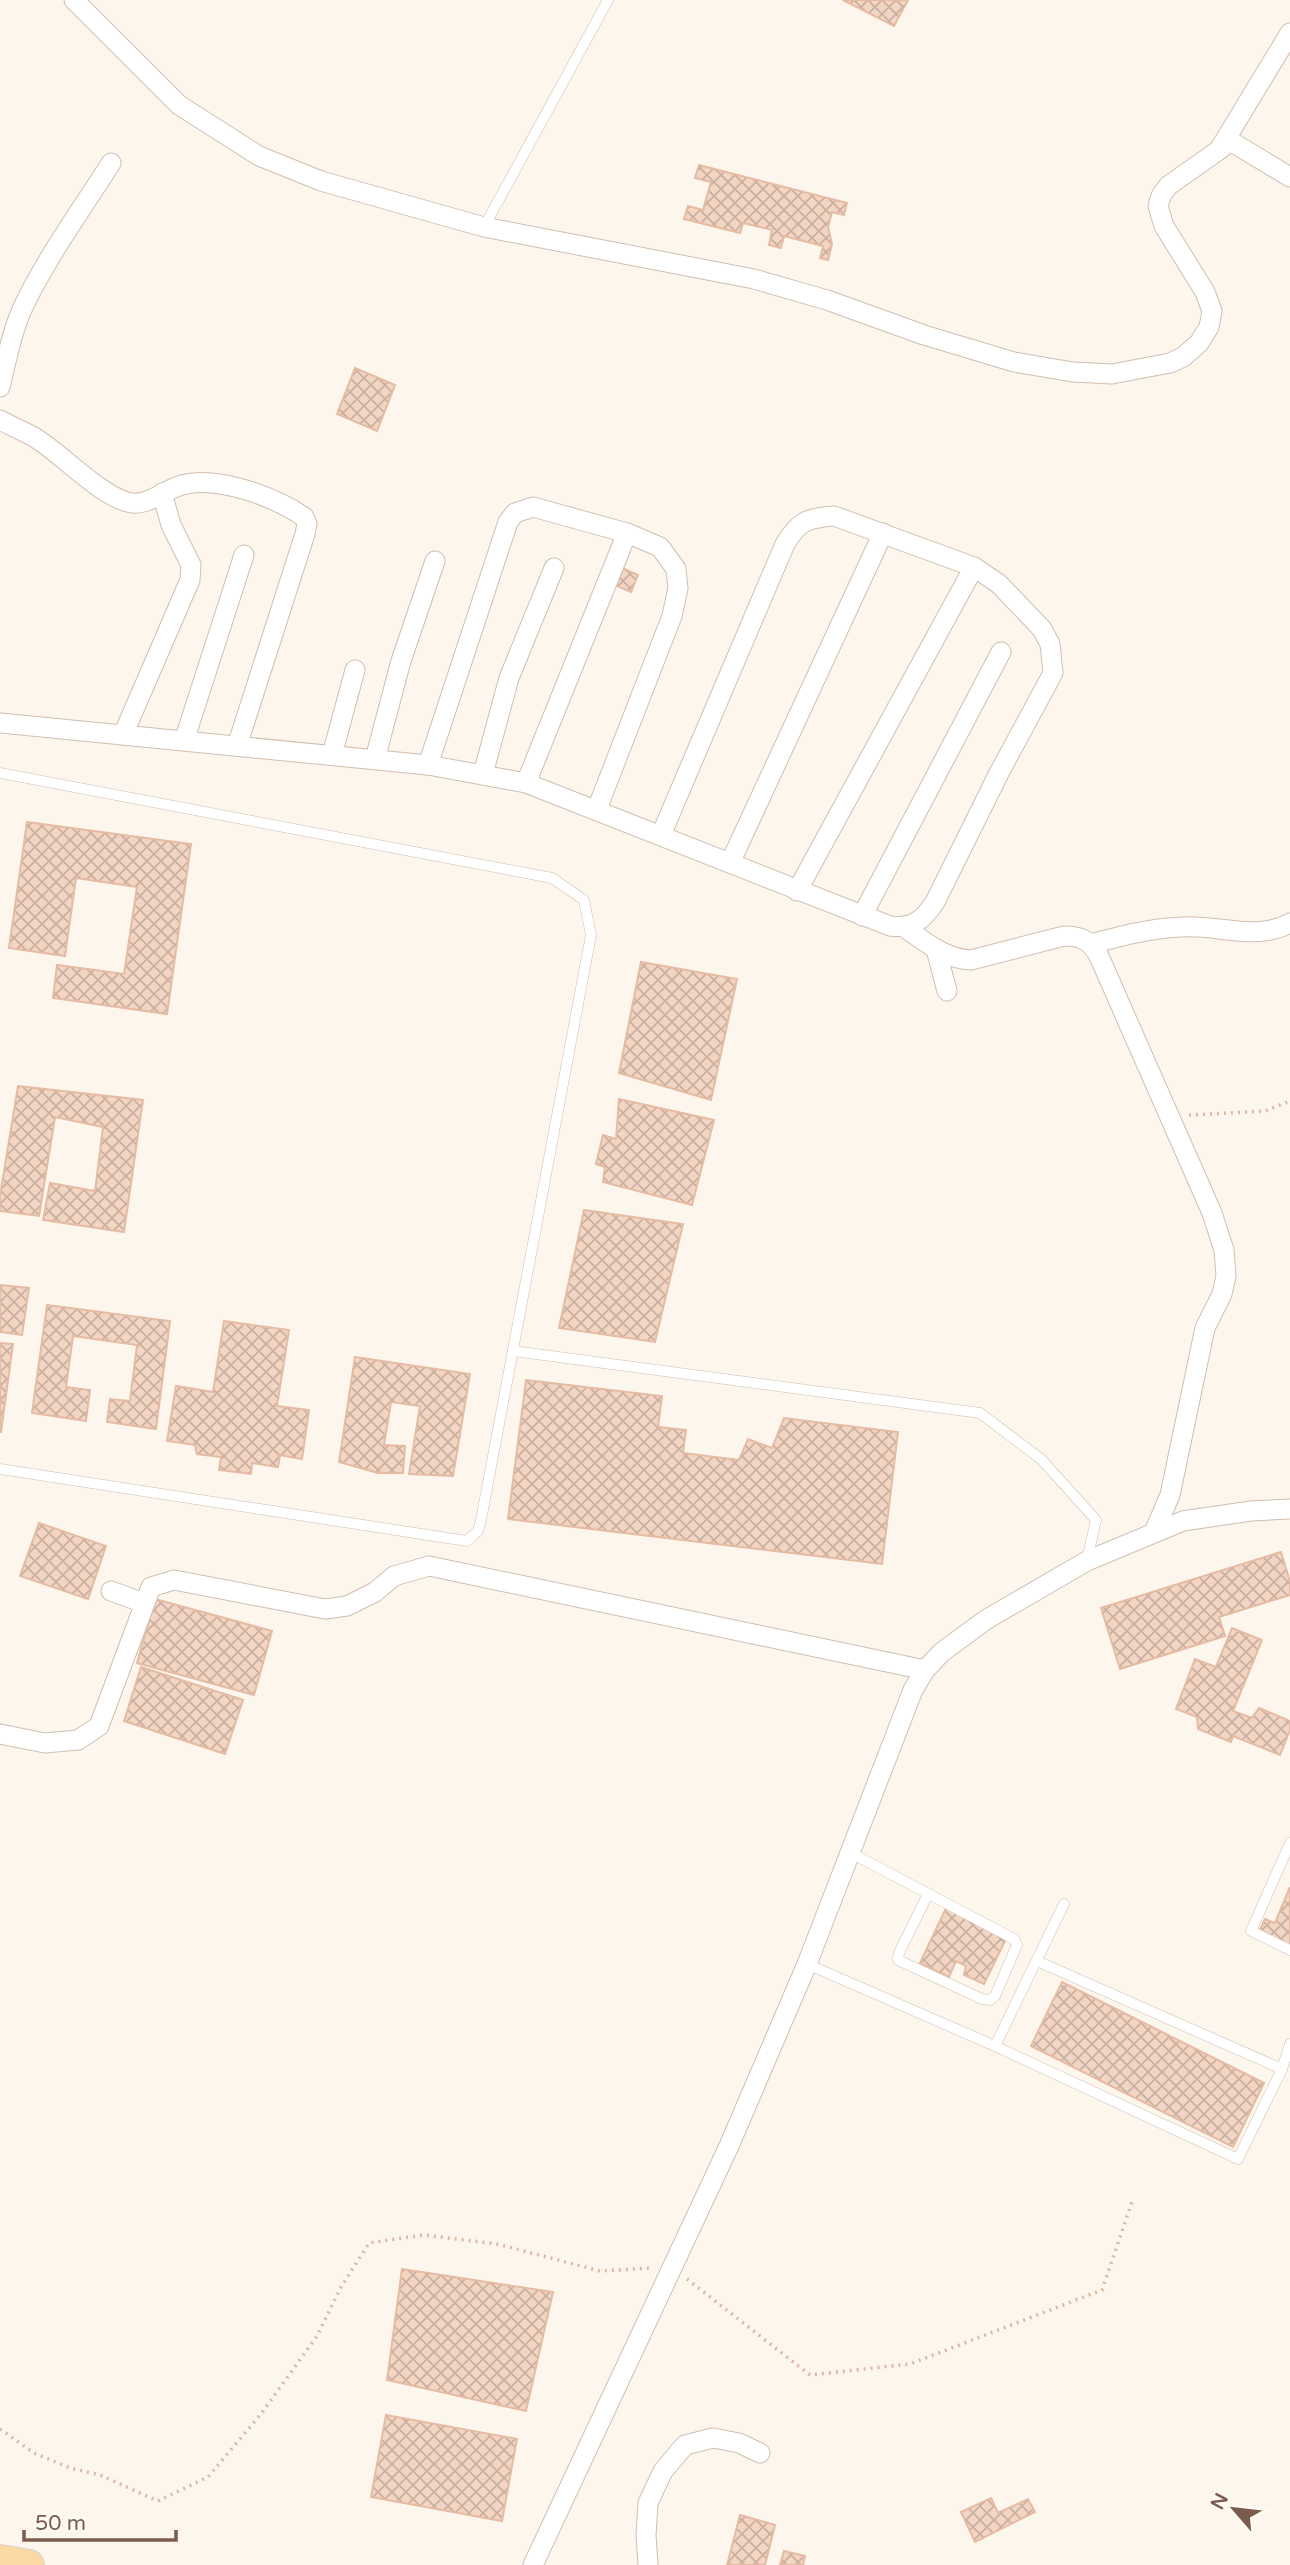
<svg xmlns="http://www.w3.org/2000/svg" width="1290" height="2565" font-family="'Varela Round',sans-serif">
  <defs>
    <pattern id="building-cross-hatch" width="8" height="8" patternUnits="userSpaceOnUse" patternTransform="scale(1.75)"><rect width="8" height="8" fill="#f3d5c3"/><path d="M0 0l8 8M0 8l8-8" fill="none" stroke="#cab0a1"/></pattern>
  </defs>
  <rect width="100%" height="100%" fill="#fdf6ec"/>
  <g fill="url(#building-cross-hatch)" stroke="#e6bba3" stroke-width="2">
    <polygon points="843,0 908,0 894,26"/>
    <polygon points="699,165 847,203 844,215 832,212 828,227 832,244 828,260 820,258 823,246 784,236 781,248 769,245 772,230 743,223 740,233 684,219 688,206 703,210 711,182 695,178"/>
    <polygon points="355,368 395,385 377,431 337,414"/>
    <polygon points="618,566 638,575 631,592 610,583"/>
    <polygon points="27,822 191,844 167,1014 53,998 57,965 124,974 137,887 76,878 65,956 9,948"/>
    <polygon points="641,962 737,979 711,1100 619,1073"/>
    <polygon points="18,1086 143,1100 124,1232 43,1220 50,1183 95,1191 103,1127 55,1117 39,1216 0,1211 0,1196"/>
    <polygon points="619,1099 714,1120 692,1205 603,1182 605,1167 596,1164 603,1135 616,1139"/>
    <polygon points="584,1210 683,1224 655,1342 559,1328"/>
    <polygon points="0,1285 29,1288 22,1335 0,1332"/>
    <polygon points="47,1305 170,1321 156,1429 107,1422 110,1399 130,1401 137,1345 73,1336 66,1387 90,1390 86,1421 32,1413"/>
    <polygon points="224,1321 289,1330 277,1406 309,1410 302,1459 280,1455 278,1467 252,1463 251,1474 219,1470 221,1457 197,1454 195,1445 167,1441 176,1386 213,1392"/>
    <polygon points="0,1343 13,1344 1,1432 0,1432"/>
    <polygon points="355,1357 470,1374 453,1476 409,1474 420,1406 391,1402 384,1445 405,1446 403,1473 378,1473 339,1462"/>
    <polygon points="526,1380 662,1396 658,1427 686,1430 683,1453 739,1460 748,1439 772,1448 784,1418 898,1432 882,1564 508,1519"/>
    <polygon points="39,1523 106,1546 88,1599 20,1576"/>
    <polygon points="1281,1552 1290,1582 1290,1595 1219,1617 1225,1636 1120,1669 1101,1608"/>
    <polygon points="155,1599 272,1631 254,1695 137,1663"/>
    <polygon points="1232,1628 1262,1640 1233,1711 1252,1718 1259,1708 1290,1721 1290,1730 1280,1755 1233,1736 1231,1742 1198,1729 1197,1717 1176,1709 1195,1659 1216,1667"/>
    <polygon points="141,1667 243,1700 225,1754 124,1721"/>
    <polygon points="1290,1887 1290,1945 1259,1932 1265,1919 1275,1923"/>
    <polygon points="946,1908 1007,1937 984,1984 964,1975 966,1966 956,1961 949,1977 920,1963"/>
    <polygon points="1062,1982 1264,2083 1233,2147 1031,2046"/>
    <polygon points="402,2269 553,2292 526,2411 387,2380"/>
    <polygon points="386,2415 517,2439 502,2521 371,2497"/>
    <polygon points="991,2498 998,2513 1028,2499 1035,2512 975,2542 961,2512"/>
    <polygon points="740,2515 775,2525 765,2565 727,2565"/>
    <polygon points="784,2551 805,2556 803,2565 780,2565"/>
  </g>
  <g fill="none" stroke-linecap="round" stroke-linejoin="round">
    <defs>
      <g id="lane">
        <polyline points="484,227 608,0"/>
        <polyline points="0,773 552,878 584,900 591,935 481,1520 478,1531 467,1541 0,1469"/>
        <polyline points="513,1351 980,1413 1041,1459 1096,1520 1087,1560"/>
        <polyline points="1290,1843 1251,1931 1290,1950"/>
        <polyline points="851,1853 1014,1939 1017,1945 995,1996 990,2000 982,1999 898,1960 899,1953 928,1894"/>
        <polyline points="1037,1961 1282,2069"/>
        <polyline points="807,1964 995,2046 1238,2159 1282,2069 1290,2044"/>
        <polyline points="995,2046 1064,1904"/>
      </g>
      <g id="street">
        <polyline points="74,0 179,105 259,156 321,181 484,227 754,279 827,300 924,335 1014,362 1073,372 1112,374 1170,363 1183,357 1199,343 1209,327 1212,311 1205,292 1164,226 1158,206 1161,196 1168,186 1219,150 1290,33"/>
        <polyline points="1219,150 1230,141 1290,177"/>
        <path d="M0,387C7,359 12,329 25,303C49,254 82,209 111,163"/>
        <path d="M0,420C11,426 23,431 34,437C62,454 97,493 127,502C147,508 163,490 182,485C217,475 275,497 304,517L307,524L305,534L237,746"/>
        <path d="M627,533L526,783L890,926C913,929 923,920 935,902L999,773L1053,673L1050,644L1042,629L999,584L974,567L834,516C807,518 799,521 785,544L661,835"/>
        <polyline points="0,723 428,765 526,783"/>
        <polyline points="123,735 190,580 191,565 171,525 162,493"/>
        <polyline points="184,741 244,555"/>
        <polyline points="332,755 355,670"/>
        <polyline points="375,759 401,661 435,561"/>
        <polyline points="428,765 508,522 515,513 533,507 627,533 660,547 676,569 678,588 672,616 597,809"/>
        <polyline points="483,774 509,678 554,568"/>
        <polyline points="730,863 883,533"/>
        <polyline points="797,891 974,567"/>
        <polyline points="862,916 1001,652"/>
        <path d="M905,928C926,942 945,959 971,960L1064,936C1081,936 1089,940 1098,954L1212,1213L1224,1250L1226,1276L1222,1294L1205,1328L1170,1495L1154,1532"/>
        <path d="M1091,944C1121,936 1151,928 1182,927C1217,924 1257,942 1290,923"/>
        <polyline points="936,949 947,991"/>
        <polyline points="111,1591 144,1603"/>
        <polyline points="0,1734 45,1743 78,1740 99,1726 151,1587 174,1580 325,1609 347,1606 375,1592 394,1576 429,1566 925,1670"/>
        <polyline points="533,2565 729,2146 807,1964 913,1690 925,1670 942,1652 987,1619 1087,1561 1183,1521 1251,1511 1290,1509"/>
        <polyline points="648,2565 646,2535 648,2503 663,2471 685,2445 713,2438 739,2443 760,2453"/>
      </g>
      <polyline id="primary" points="0,2560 29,2565"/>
    </defs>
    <use href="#lane" stroke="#d1beb0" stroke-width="11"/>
    <use href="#street" stroke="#d1beb0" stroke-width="21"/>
    <use href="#primary" stroke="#dad1cd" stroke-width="32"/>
    <g stroke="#d9b8a5" stroke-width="3.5" stroke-dasharray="2 5" stroke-linecap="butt">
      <polyline points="1189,1115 1265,1111 1290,1101"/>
      <polyline points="687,2279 810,2375 910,2364 1102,2290 1132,2202"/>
      <polyline points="0,2429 34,2453 70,2468 100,2475 158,2501 208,2477 261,2414 317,2336 340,2289 369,2243 424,2235 497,2244 600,2271 652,2268"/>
    </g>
    <use href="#lane" stroke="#fff" stroke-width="10"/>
    <use href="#street" stroke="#fff" stroke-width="19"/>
    <use href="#primary" stroke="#fbd9a5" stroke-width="30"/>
  </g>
  <g transform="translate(1234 2509) rotate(298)" stroke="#fffaf3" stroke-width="5" paint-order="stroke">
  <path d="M0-5L12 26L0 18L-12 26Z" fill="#7a5c4d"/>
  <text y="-10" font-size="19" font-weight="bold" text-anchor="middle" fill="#7a5c4d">N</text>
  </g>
  <path d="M24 2530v10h152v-10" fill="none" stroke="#7a5c4d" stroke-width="3.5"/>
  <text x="35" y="2530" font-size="21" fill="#7a5c4d" stroke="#fffaf3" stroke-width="5" paint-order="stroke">50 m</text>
</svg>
